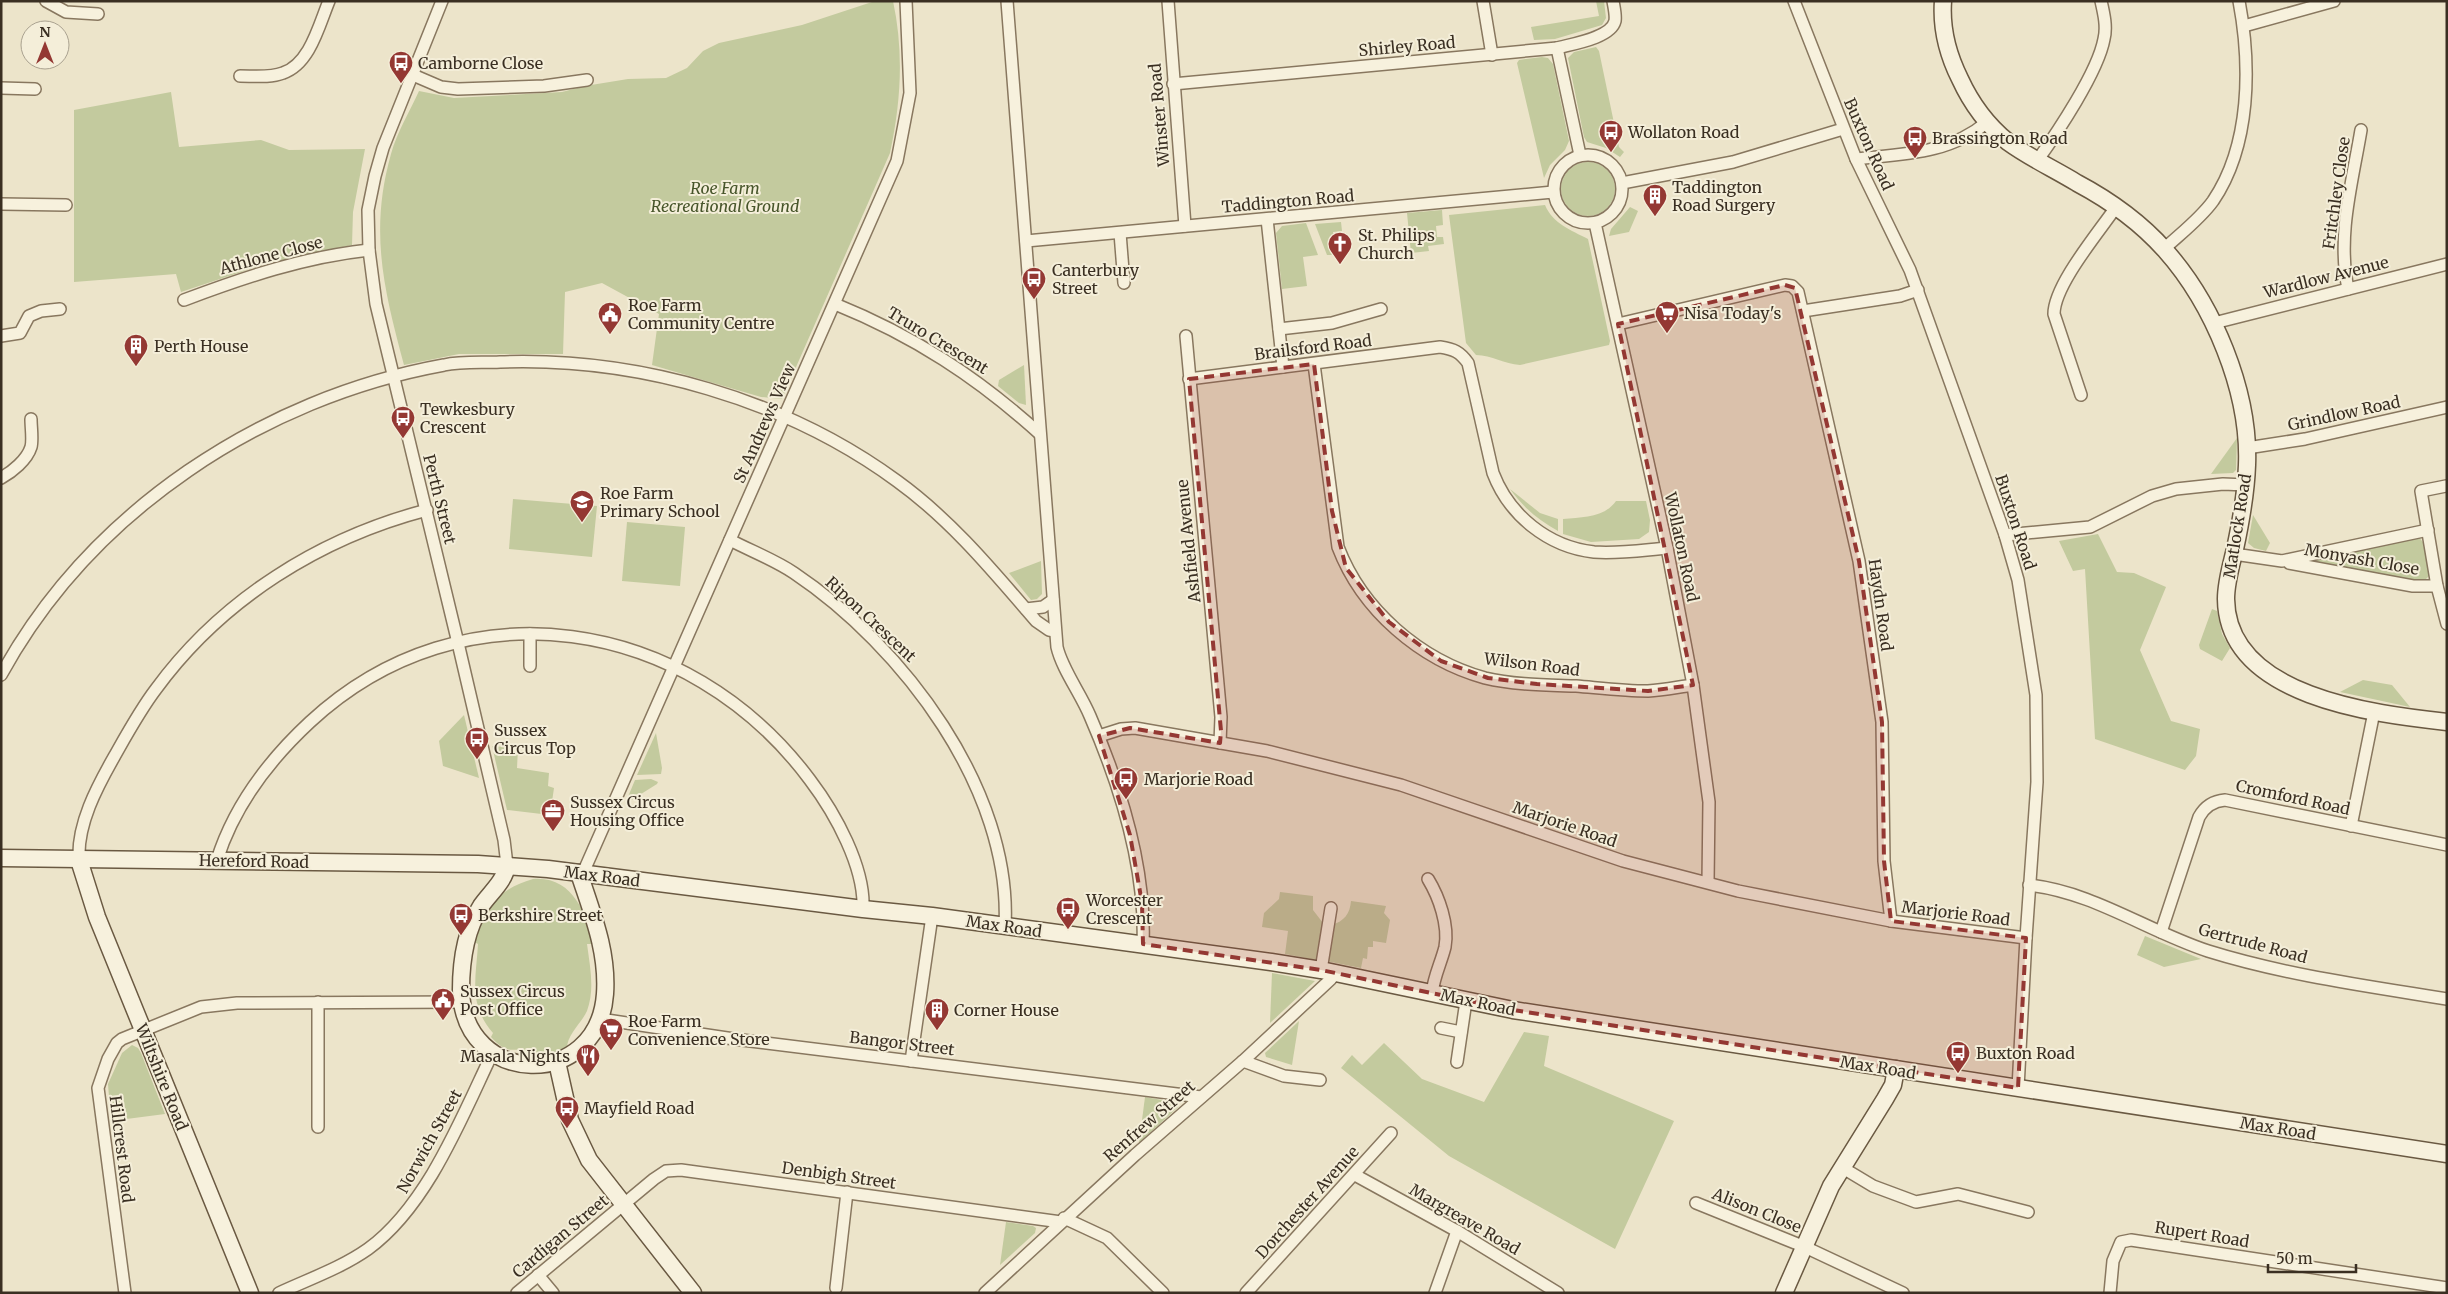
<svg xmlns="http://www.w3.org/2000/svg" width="2448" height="1294" font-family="Merriweather,serif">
  <rect width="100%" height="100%" fill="#ece4ca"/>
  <g fill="#c3ca9e">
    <path d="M875,1H893C904,52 901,102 890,153L782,399L761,397L652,365L659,314L602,283L565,292L563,354H459L404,365C384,290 369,232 391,154C397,132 410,111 419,91L454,98L562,92L585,86L628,79L666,78L687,68L703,51L719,43L802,25Z"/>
    <polygon points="1596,1 1604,1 1606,18 1602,25 1555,39 1534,40 1531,27 1599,16"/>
    <polygon points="1596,47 1599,51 1619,147 1624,152 1620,157 1606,148 1587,142 1584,137 1568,58 1574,52"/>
    <polygon points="1542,57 1548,58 1553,64 1569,141 1565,150 1550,165 1544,178 1517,63 1519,60"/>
    <polygon points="171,92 179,147 261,140 289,150 365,149 353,212 352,245 265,264 181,292 176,274 74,282 74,110"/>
    <circle cx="1588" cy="189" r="27"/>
    <path d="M1545,205C1553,224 1571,230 1588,239L1610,341L1609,345L1520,365C1504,364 1492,355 1476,355L1466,343L1449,215Z"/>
    <polygon points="1630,207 1638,211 1629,232 1609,236 1611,229"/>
    <polygon points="1442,210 1443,225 1436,226 1437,237 1443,237 1444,244 1428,246 1429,251 1411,253 1407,213"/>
    <polygon points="1341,222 1342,231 1333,232 1334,250 1332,255 1327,255 1315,224"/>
    <polygon points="1306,223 1318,255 1303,257 1307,286 1282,289 1276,233 1282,226"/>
    <polygon points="1024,365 1026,405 1019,403 998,386 999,380"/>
    <polygon points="2237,438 2236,470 2233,473 2211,474"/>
    <path d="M1510,489L1540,513L1558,519V531C1538,520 1523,507 1510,489Z"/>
    <polygon points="513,499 597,506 592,557 509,549"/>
    <path d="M1616,501H1646L1650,520L1649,532L1639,539L1591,542L1563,534V519C1583,517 1604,518 1616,501Z"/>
    <polygon points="2253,515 2270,543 2266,551 2254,548 2248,543"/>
    <polygon points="627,522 685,527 680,586 622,581"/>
    <polygon points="2098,534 2117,572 2134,573 2166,587 2140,650 2171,721 2200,729 2196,756 2185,770 2095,739 2085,569 2073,571 2059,541"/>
    <polygon points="2419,537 2425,545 2430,575 2425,580 2419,582 2318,563 2315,560 2315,558"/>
    <polygon points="1041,561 1042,594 1037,599 1031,600 1009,573"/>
    <polygon points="2212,609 2217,611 2222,634 2230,648 2222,661 2200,649 2199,645"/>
    <polygon points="2363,680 2392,685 2410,707 2340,692"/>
    <polygon points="464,715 479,778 443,766 439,741"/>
    <polygon points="656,733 662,768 661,774 637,775"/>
    <polygon points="492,746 518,748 517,768 549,773 548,786 554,788 550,815 507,810"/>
    <polygon points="651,779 658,782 657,784 625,804 635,780"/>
    <path d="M533,879C573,876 585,913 596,944H587C590,967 595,989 587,1011C581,1024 567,1034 567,1049C553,1055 534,1058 520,1049C507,1052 500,1047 491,1037L493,1033C468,1004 476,979 478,944L473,941C482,909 500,888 533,879Z"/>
    <polygon points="1280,892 1313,896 1313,910 1323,923 1317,960 1285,954 1288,931 1262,927 1264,913 1279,899"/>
    <path d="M1351,901L1386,906L1384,913L1390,920L1386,943L1373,941V947H1368L1367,959L1363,958L1361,968L1326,961L1332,925C1344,921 1350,914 1351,901Z"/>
    <polygon points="2145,936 2201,959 2164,967 2137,955"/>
    <polygon points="1272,973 1315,981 1270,1023"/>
    <polygon points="1299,1021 1292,1065 1266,1057 1265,1053"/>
    <polygon points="1524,1032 1549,1036 1544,1066 1674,1121 1615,1249 1449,1156 1341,1068 1352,1055 1362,1065 1384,1043 1422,1079 1484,1102"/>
    <polygon points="132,1045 138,1048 141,1053 165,1114 111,1121 108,1084 122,1053"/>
    <polygon points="1145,1097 1179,1103 1178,1107 1139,1143"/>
    <polygon points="1006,1222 1033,1226 1036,1228 1035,1233 1000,1265"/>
  </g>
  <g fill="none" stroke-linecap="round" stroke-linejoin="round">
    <defs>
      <g id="street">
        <polyline points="46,1 66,12 98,14"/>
        <polyline points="442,1 383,148 375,176 368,210 369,250 376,304 458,643 504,840 507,865"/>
        <path d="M1007,1L1057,647C1062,669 1081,694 1090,716C1120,785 1146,867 1143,944"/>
        <polyline points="1168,1 1185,226"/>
        <polyline points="1483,1 1492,55"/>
        <polyline points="1794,1 1856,159 1910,270 2005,535 2018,580 2036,695 2037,782 2026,938 2018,1088"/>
        <polyline points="2244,26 2334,1"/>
        <polyline points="1557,48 1580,155"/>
        <polyline points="413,75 441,87 458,89 544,86 587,80"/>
        <path d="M240,76C254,76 270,78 283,73C310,64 319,25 329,1"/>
        <path d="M1173,84L1557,48C1572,44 1611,38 1615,21C1616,15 1614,7 1613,1"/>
        <polyline points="1,88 35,89"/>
        <circle cx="1588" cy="189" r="34"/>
        <path d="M1856,159C1902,154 1950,154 1987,122"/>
        <path d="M2037,161C2057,133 2098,72 2104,39C2107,27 2104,14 2101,1"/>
        <polyline points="1622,183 1733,162 1843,129"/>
        <polyline points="1,204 66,205"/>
        <polyline points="1267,219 1283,367"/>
        <polyline points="1595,223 1667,548 1693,685 1709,802 1708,882"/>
        <polyline points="1120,233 1124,283"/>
        <polyline points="1026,241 1553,192"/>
        <path d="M2164,249C2180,234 2200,219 2213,201C2251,145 2251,65 2239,1"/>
        <path d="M2348,289C2337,235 2352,184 2361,130"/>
        <path d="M184,300C245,277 304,257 369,250"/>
        <path d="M835,304C914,336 977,377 1040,434"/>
        <polyline points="1803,311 1900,296 1918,290"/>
        <polyline points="2214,323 2447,264"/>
        <polyline points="1618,324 1785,285 1792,286 1798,292 1859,561 1882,722 1884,861 1891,921"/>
        <polyline points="1279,329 1332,323 1381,309"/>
        <polyline points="1,336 20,333 29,316 41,311 60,309"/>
        <polyline points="1186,336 1221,717 1220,743"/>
        <path d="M1314,364L1338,547C1362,610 1420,660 1485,678C1514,685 1547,685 1576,686C1600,688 1624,691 1648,691C1663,690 1678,687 1693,685"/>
        <path d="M1189,379L1440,347C1454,349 1460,352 1468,363L1493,473C1509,515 1548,547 1594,552C1618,554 1643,550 1667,548"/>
        <path d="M2081,395L2054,314C2054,285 2099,232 2116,207"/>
        <polyline points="2247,448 2305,439 2447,407"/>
        <path d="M1,478C12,472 27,460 31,447C33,440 31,428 31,419"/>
        <polyline points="2446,486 2421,491 2437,586 2447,624"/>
        <polyline points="2005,535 2090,527 2152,496 2176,489 2223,484 2246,485"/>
        <path d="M730,540C751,551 775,560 794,573C903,646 1012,790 1005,926"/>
        <polyline points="2234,554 2282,561 2428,530"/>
        <polyline points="2289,563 2413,586 2437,586"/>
        <polyline points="1026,609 1043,607 1053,600"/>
        <polyline points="530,634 530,666"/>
        <path d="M1,675C91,511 262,398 444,365C462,361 482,363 500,362C638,357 785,399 897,481C951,520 993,571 1036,621L1049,630L1055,631"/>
        <polyline points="1099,736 1121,729 1135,728 1267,751 1401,785 1623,861 1738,891 1891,921 2026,938"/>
        <polyline points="2351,826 2374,712"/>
        <path d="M79,860C77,824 97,787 114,757C127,734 140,710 156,689C222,599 320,538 427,510"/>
        <path d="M217,860C234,806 268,761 310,722C463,580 689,617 810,780C835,813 865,867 863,909"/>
        <polyline points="583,873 897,161 910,93 906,1"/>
        <path d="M1428,879C1439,897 1449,925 1445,947C1441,963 1434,976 1432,993"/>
        <path d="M2029,885C2093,892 2147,931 2208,951C2285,975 2367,986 2447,999"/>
        <path d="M2161,932L2199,817C2205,806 2213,801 2225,800L2447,845"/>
        <polyline points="1321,970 1331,908"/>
        <polyline points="318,1002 318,1127"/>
        <polyline points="600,1019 734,1039 1201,1097"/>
        <polyline points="1441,1028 1461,1032"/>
        <polyline points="911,1061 932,916"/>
        <polyline points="1243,1061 1284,1076 1320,1080"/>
        <polyline points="1457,1062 1466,1001"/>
        <polyline points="1843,1168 1873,1186 1916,1202 1958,1194 2028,1212"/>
        <polyline points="1355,1175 1457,1231 1558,1293"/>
        <polyline points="1696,1203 1805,1247 1903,1293"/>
        <polyline points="1064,1218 1107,1238 1163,1293"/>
        <polyline points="538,1275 553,1293"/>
        <polyline points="836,1288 847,1192"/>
        <polyline points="125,1293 98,1088 108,1059 117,1043 122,1039 201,1007 237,1003 462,1002"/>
        <path d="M279,1293C309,1279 341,1268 368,1249C427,1206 461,1119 492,1054"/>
        <polyline points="517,1293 654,1179 666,1171 681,1170 1061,1222"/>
        <polyline points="985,1293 1135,1155 1243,1061 1331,979 1332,972"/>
        <polyline points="1246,1293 1391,1133"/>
        <polyline points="1435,1293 1457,1231"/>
        <polyline points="2110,1293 2113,1261 2121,1242 2131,1240 2447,1288"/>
      </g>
      <g id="secondary">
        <path d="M1943,1C1941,28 1948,55 1960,79C1971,103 1987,125 2008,142C2030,158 2054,169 2077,183C2109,200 2140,222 2165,250C2213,304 2250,391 2247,465C2246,494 2241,521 2235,549C2231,566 2226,582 2226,599C2227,697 2374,714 2447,722"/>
        <polyline points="1,858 478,864 548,869 863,909 932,916 1271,962 1321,970 1513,1010 2447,1154"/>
        <polyline points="79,860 97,917 250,1293"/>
        <path d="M507,865C505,881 490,893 481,906C465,931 461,960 461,990C463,1087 598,1091 605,994C608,951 592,913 579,873"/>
        <polyline points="557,1062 570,1120 589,1160 693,1293"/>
        <polyline points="1784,1293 1831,1186 1885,1099 1893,1085 1896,1069"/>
      </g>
    </defs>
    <use href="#street" stroke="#88775f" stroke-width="14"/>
    <use href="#secondary" stroke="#6a5942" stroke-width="19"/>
    <use href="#street" stroke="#f7f1dd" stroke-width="11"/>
    <use href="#secondary" stroke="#f7f1dd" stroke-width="16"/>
  </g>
  <path fill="#943833" fill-opacity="0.2" stroke="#943833" stroke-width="4" stroke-dasharray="10 6" stroke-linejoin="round" d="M1785,285L1795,288L1859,561L1882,722L1884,861L1891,921L2026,938L2018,1088L1513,1010L1321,970L1143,944L1142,903L1130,835L1099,736L1130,728L1220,743L1221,731L1189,379L1314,364L1332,511L1346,568L1389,622L1441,661L1488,678L1537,684L1648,691L1693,685L1618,324Z"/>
  <defs>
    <symbol id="bus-pin" viewBox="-11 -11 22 30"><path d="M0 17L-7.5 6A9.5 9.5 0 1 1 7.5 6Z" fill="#943833" stroke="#f4eed9"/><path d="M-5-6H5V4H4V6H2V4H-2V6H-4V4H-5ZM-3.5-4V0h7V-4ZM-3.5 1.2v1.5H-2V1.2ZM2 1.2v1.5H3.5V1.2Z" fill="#fff"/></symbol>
    <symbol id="building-pin" viewBox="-11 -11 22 30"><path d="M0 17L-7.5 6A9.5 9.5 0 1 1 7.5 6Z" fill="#943833" stroke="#f4eed9"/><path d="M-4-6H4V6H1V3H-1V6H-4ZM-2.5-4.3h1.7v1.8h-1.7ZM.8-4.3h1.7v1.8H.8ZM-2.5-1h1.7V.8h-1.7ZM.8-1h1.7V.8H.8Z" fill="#fff"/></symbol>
    <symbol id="church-pin" viewBox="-11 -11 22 30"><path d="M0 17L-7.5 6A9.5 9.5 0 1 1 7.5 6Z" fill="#943833" stroke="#f4eed9"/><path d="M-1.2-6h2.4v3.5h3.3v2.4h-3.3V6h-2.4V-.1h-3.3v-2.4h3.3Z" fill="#fff"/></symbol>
    <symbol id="supermarket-pin" viewBox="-11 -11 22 30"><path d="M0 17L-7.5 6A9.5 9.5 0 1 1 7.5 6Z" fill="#943833" stroke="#f4eed9"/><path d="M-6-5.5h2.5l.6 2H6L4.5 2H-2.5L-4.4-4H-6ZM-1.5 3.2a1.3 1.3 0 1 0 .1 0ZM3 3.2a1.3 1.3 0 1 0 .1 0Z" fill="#fff"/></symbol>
    <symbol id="civic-pin" viewBox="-11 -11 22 30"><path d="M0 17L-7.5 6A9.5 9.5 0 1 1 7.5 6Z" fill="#943833" stroke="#f4eed9"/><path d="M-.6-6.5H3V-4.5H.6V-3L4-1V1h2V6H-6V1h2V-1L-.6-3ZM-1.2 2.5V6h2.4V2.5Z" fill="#fff"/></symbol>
    <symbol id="school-pin" viewBox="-11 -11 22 30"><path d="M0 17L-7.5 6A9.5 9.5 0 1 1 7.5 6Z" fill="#943833" stroke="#f4eed9"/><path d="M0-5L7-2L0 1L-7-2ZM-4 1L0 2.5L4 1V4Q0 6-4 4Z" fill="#fff"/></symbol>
    <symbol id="office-pin" viewBox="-11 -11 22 30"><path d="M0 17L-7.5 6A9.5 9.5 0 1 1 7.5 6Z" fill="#943833" stroke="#f4eed9"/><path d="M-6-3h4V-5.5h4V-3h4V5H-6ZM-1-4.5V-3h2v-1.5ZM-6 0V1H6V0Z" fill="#fff"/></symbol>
    <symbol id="restaurant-pin" viewBox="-11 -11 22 30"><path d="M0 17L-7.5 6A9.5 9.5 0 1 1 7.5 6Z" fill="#943833" stroke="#f4eed9"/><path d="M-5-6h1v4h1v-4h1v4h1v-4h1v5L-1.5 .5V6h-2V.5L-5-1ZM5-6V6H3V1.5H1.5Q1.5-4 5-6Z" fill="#fff"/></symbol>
  </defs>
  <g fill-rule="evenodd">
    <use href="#bus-pin" x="387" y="49" width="28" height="38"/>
    <use href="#bus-pin" x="1597" y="118" width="28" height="38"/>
    <use href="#bus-pin" x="1901" y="124" width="28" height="38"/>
    <use href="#building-pin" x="1641" y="182" width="28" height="38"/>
    <use href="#church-pin" x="1326" y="230" width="28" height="38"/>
    <use href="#bus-pin" x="1020" y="265" width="28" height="38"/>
    <use href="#supermarket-pin" x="1653" y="299" width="28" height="38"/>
    <use href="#civic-pin" x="596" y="300" width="28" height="38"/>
    <use href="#building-pin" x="122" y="332" width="28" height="38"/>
    <use href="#bus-pin" x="389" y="404" width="28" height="38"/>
    <use href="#school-pin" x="568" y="488" width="28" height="38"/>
    <use href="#bus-pin" x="463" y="725" width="28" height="38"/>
    <use href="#bus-pin" x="1112" y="765" width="28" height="38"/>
    <use href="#office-pin" x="539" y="797" width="28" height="38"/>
    <use href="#bus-pin" x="1054" y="895" width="28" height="38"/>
    <use href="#bus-pin" x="447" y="901" width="28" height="38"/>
    <use href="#civic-pin" x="429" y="986" width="28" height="38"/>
    <use href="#building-pin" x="923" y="996" width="28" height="38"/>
    <use href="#supermarket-pin" x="597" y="1016" width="28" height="38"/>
    <use href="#bus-pin" x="1944" y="1039" width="28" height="38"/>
    <use href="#restaurant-pin" x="574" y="1042" width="28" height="38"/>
    <use href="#bus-pin" x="553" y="1094" width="28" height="38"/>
  </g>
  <g text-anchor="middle" stroke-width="4" stroke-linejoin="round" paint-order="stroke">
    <g font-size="16" fill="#3a2f22" stroke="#f4eed9">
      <text transform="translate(1407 46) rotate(-5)" y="6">Shirley Road</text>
      <text transform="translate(1159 115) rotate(-95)" y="6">Winster Road</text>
      <text transform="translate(1869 144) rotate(66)" y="6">Buxton Road</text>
      <text transform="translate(2336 193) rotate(-82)" y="6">Fritchley Close</text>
      <text transform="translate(1288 201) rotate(-5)" y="6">Taddington Road</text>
      <text transform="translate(271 255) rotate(-15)" y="6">Athlone Close</text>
      <text transform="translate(2326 277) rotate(-14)" y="6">Wardlow Avenue</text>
      <text transform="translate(938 340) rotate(31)" y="6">Truro Crescent</text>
      <text transform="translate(1313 347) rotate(-7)" y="6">Brailsford Road</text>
      <text transform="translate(2344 413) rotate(-12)" y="6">Grindlow Road</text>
      <text transform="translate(764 423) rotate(-66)" y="6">St Andrews View</text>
      <text transform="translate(440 499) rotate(76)" y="6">Perth Street</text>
      <text transform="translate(2016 522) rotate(72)" y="6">Buxton Road</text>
      <text transform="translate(2237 526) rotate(-81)" y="6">Matlock Road</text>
      <text transform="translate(1188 541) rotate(-96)" y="6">Ashfield Avenue</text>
      <text transform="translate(1682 547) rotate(78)" y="6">Wollaton Road</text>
      <text transform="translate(2362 559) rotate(10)" y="6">Monyash Close</text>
      <text transform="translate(1881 605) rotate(82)" y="6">Haydn Road</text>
      <text transform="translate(871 619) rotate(43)" y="6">Ripon Crescent</text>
      <text transform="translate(1532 664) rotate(7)" y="6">Wilson Road</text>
      <text transform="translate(2293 797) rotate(12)" y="6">Cromford Road</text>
      <text transform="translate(1565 824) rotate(19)" y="6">Marjorie Road</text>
      <text transform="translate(254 861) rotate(1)" y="6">Hereford Road</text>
      <text transform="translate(602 876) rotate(7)" y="6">Max Road</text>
      <text transform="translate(1956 913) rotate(7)" y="6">Marjorie Road</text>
      <text transform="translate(1004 926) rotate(8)" y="6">Max Road</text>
      <text transform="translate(2253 943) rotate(15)" y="6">Gertrude Road</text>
      <text transform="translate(1478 1002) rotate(12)" y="6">Max Road</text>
      <text transform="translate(902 1043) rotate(7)" y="6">Bangor Street</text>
      <text transform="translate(1878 1067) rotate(9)" y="6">Max Road</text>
      <text transform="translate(162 1077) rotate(68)" y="6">Wiltshire Road</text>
      <text transform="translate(1149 1121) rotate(-41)" y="6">Renfrew Street</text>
      <text transform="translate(2278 1128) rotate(9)" y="6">Max Road</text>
      <text transform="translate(429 1141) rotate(-61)" y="6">Norwich Street</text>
      <text transform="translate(122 1149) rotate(83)" y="6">Hillcrest Road</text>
      <text transform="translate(839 1175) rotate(8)" y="6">Denbigh Street</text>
      <text transform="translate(1307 1202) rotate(-48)" y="6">Dorchester Avenue</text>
      <text transform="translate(1757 1210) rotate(22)" y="6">Alison Close</text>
      <text transform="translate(1465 1219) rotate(30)" y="6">Margreave Road</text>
      <text transform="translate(2202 1234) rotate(9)" y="6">Rupert Road</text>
      <text transform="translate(560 1236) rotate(-40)" y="6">Cardigan Street</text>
    </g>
    <g font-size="16" fill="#3a2f22" stroke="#f4eed9" text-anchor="start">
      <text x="418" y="69">Camborne Close</text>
      <text x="1628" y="138">Wollaton Road</text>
      <text x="1932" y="144">Brassington Road</text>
      <text x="1672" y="193">Taddington<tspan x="1672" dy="18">Road Surgery</tspan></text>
      <text x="1358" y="241">St. Philips<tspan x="1358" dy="18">Church</tspan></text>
      <text x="1052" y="276">Canterbury<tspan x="1052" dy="18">Street</tspan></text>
      <text x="628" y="311">Roe Farm<tspan x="628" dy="18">Community Centre</tspan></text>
      <text x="1684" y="319">Nisa Today's</text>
      <text x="154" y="352">Perth House</text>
      <text x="420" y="415">Tewkesbury<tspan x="420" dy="18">Crescent</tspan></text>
      <text x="600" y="499">Roe Farm<tspan x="600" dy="18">Primary School</tspan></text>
      <text x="494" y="736">Sussex<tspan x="494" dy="18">Circus Top</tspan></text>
      <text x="1144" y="785">Marjorie Road</text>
      <text x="570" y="808">Sussex Circus<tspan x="570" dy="18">Housing Office</tspan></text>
      <text x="1086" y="906">Worcester<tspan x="1086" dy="18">Crescent</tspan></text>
      <text x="478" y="921">Berkshire Street</text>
      <text x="460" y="997">Sussex Circus<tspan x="460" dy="18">Post Office</tspan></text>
      <text x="954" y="1016">Corner House</text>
      <text x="628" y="1027">Roe Farm<tspan x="628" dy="18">Convenience Store</tspan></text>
      <text x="1976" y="1059">Buxton Road</text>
      <text x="570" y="1062" text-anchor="end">Masala Nights</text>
      <text x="584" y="1114">Mayfield Road</text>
    </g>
    <g font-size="16" font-style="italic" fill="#47552a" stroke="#f4eed9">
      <text x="725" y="194">Roe Farm<tspan x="725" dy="18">Recreational Ground</tspan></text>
    </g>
  </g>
  <rect width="2448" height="1294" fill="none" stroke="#3a2f22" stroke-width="5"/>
  <g transform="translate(45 45)"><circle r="24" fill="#f4eed9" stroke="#aaa290"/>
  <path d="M0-4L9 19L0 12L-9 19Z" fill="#943833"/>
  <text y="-8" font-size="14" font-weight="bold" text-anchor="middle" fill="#3a2f22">N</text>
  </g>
  <path d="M2268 1264v8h88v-8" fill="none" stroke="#3a2f22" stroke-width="2.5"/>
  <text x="2276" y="1264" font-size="15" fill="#3a2f22" stroke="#f4eed9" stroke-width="4" paint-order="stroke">50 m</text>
</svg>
